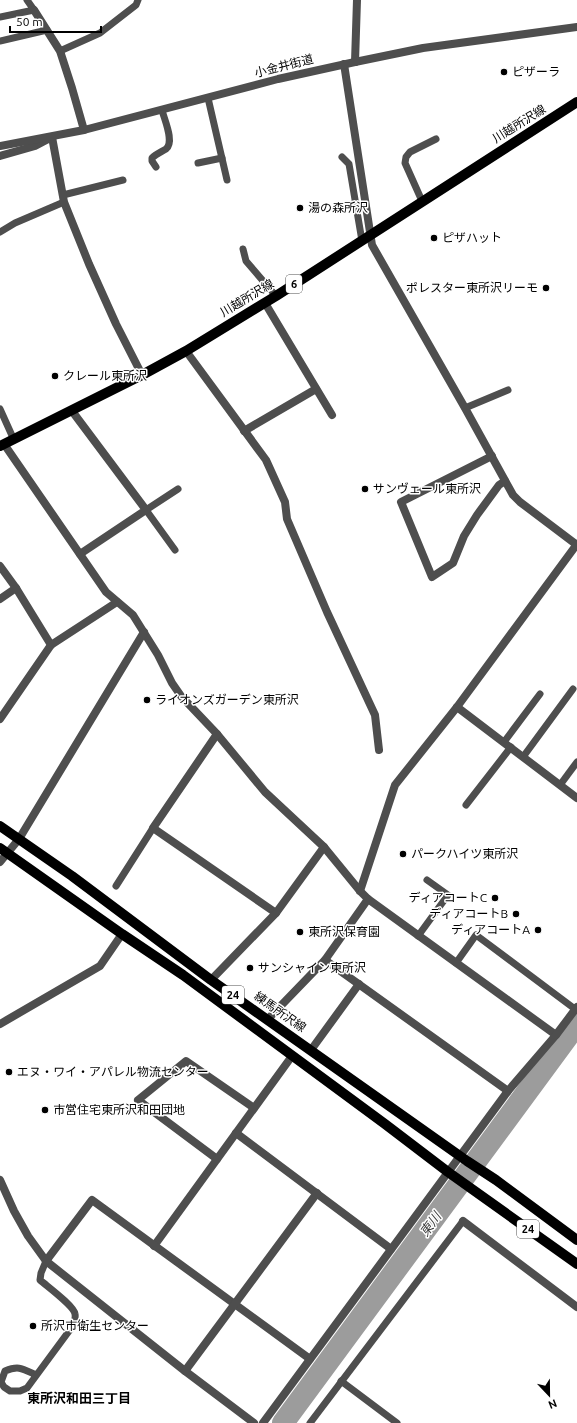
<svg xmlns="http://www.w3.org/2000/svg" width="577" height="1423" font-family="Ubuntu,'Noto Sans JP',sans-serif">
  <rect width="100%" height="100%" fill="#fff"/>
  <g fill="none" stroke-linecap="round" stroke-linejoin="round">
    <polyline stroke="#9c9c9c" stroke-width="22" points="283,1423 577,1024"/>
    <g stroke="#4e4e4e" stroke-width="7">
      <polyline points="0,17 34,10 27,0"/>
      <polyline points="0,41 47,30"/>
      <polyline points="60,51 100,33 136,5 138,0"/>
      <polyline points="208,98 227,180"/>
      <polyline points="342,157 349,164 362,241"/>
      <polyline points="198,163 222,158"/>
      <path d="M156,167L152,161V158C156,154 161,152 166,149C175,142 164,119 162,110"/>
      <polyline points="63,195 123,180"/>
      <polyline points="422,201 405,163 406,157 410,152 436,139"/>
      <polyline points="0,232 15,223 64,202"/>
      <polyline points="243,249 246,261 276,296"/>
      <polyline points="465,408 508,390"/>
      <polyline points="0,409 14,440"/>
      <polyline points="175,550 146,510 178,489"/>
      <polyline points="504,742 540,694"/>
      <polyline points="523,757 573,689"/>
      <polyline points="560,785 577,762"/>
      <polyline points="466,805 511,747"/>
      <polyline points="116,886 153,828"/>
      <polyline points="418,936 448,895 427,880"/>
      <polyline points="456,963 476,935 575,1009"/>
      <path d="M36,1375C23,1369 19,1365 5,1371L1,1382L4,1387L10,1391H20L27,1388L72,1327C74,1323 76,1319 75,1314C74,1306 48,1287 40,1280L41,1273L46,1261"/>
      <polyline points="341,1381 397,1423"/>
      <polyline points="310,1423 463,1221"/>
    </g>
    <g stroke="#4e4e4e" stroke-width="8">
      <polyline points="34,10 60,51 72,88 84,130"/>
      <polyline points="355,62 357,0"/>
      <polyline points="344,64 372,245 465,408 513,495 520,502 577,545"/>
      <polyline points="0,156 35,146 52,137 64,202 89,264 116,324 142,375"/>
      <polyline points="265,303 332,415"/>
      <polyline points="186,351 266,460 285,502 287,519 327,612 375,715 379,750"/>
      <polyline points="72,411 146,510 80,554"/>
      <polyline points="244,431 316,389"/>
      <polyline points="4,444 106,592 133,615 158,655 172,683 181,696 217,734 265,792 324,847 360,891 368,899 556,1035"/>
      <polyline points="492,456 401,502 432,577 453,563 464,536 477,515 499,485 505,481"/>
      <polyline points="0,566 16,588 51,645"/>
      <polyline points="0,599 16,588"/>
      <polyline points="457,707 577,798"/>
      <polyline points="0,719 51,645 117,602"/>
      <polyline points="217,734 153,828 276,913"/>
      <polyline points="360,891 395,785 457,707 577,544"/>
      <polyline points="325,960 508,1091"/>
      <polyline points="211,980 276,913 324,847"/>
      <polyline points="268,1019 325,960 368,899"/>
      <polyline points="0,1024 100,966 122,934"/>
      <polyline points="311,1050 359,984"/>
      <polyline points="236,1133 391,1249"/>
      <polyline points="217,1159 138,1100 186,1061 254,1108"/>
      <polyline points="0,1180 14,1211 28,1236 46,1261 185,1371 254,1423"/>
      <polyline points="463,1221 577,1307"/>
      <polyline points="154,1246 292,1056"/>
      <polyline points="46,1261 92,1200 310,1359"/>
      <polyline points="185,1371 317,1193"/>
      <polyline points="263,1423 508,1091 556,1035 577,1007"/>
    </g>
    <g stroke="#4e4e4e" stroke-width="8">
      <polyline points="0,146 84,130 278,79 355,62 423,48 577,27"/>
      <polyline points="0,862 19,839 144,632"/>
    </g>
    <g stroke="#000" stroke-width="10">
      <polyline points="0,446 142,375 186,351 276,296 577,102"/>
      <polyline points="0,826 72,876 211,980 467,1161 496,1180 577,1240"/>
      <polyline points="0,848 122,934 183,975 385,1124 448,1172 577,1264"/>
    </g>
  </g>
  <g fill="#000" stroke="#fff" stroke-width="1.5">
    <circle cx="504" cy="72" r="4"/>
    <circle cx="300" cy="208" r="4"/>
    <circle cx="434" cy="238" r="4"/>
    <circle cx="546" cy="288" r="4"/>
    <circle cx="55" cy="376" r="4"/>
    <circle cx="365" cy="489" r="4"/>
    <circle cx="147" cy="700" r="4"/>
    <circle cx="403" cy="854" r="4"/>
    <circle cx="495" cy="898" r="4"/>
    <circle cx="516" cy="914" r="4"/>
    <circle cx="538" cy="930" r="4"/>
    <circle cx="300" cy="932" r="4"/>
    <circle cx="250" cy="968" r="4"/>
    <circle cx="9" cy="1072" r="4"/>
    <circle cx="45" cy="1110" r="4"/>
    <circle cx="33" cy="1326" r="4"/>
  </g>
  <g text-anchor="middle" stroke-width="3" stroke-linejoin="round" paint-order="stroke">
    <g fill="#fff" stroke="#4c4c4c" stroke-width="1">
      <rect x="286" y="275" width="16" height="18" rx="3"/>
      <rect x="222" y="986" width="22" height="18" rx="3"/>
      <rect x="517" y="1220" width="22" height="18" rx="3"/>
    </g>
    <g font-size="11" font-weight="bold" fill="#000">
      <text x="294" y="288">6</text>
      <text x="233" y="999">24</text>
      <text x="528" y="1233">24</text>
    </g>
    <g font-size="12" fill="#000" stroke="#fff">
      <text transform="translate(284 66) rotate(-14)" y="4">小金井街道</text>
      <text transform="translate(519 124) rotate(-32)" y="4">川越所沢線</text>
      <text transform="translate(247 298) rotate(-31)" y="4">川越所沢線</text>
      <text transform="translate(280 1012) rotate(35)" y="4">練馬所沢線</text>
    </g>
    <g font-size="12" fill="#000" stroke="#fff" text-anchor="start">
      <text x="512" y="76">ピザーラ</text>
      <text x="308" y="212">湯の森所沢</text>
      <text x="442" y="242">ピザハット</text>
      <text x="538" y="292" text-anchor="end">ポレスター東所沢リーモ</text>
      <text x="63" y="380">クレール東所沢</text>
      <text x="373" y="493">サンヴェール東所沢</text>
      <text x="155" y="704">ライオンズガーデン東所沢</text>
      <text x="411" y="858">パークハイツ東所沢</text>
      <text x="487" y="902" text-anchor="end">ディアコートC</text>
      <text x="508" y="918" text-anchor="end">ディアコートB</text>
      <text x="530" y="934" text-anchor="end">ディアコートA</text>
      <text x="308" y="936">東所沢保育園</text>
      <text x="258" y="972">サンシャイン東所沢</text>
      <text x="17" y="1076">エヌ・ワイ・アパレル物流センター</text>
      <text x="53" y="1114">市営住宅東所沢和田団地</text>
      <text x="41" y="1330">所沢市衛生センター</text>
    </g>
    <g font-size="13" font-style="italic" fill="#3d3d3d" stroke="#fff">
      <text transform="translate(430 1224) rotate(-54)" y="5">東川</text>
    </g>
    <g font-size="13" font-weight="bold" fill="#000" stroke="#fff">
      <text x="79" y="1403">東所沢和田三丁目</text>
    </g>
  </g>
  <g transform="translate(549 1395) rotate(158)" stroke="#ffffff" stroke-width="3" paint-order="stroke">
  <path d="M0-3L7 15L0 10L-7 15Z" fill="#000000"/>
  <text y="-6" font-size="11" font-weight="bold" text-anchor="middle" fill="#000000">N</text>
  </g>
  <path d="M10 26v6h91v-6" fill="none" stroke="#000000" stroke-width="2"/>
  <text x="16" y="26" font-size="12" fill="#000000" stroke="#ffffff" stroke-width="3" paint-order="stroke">50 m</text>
</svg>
